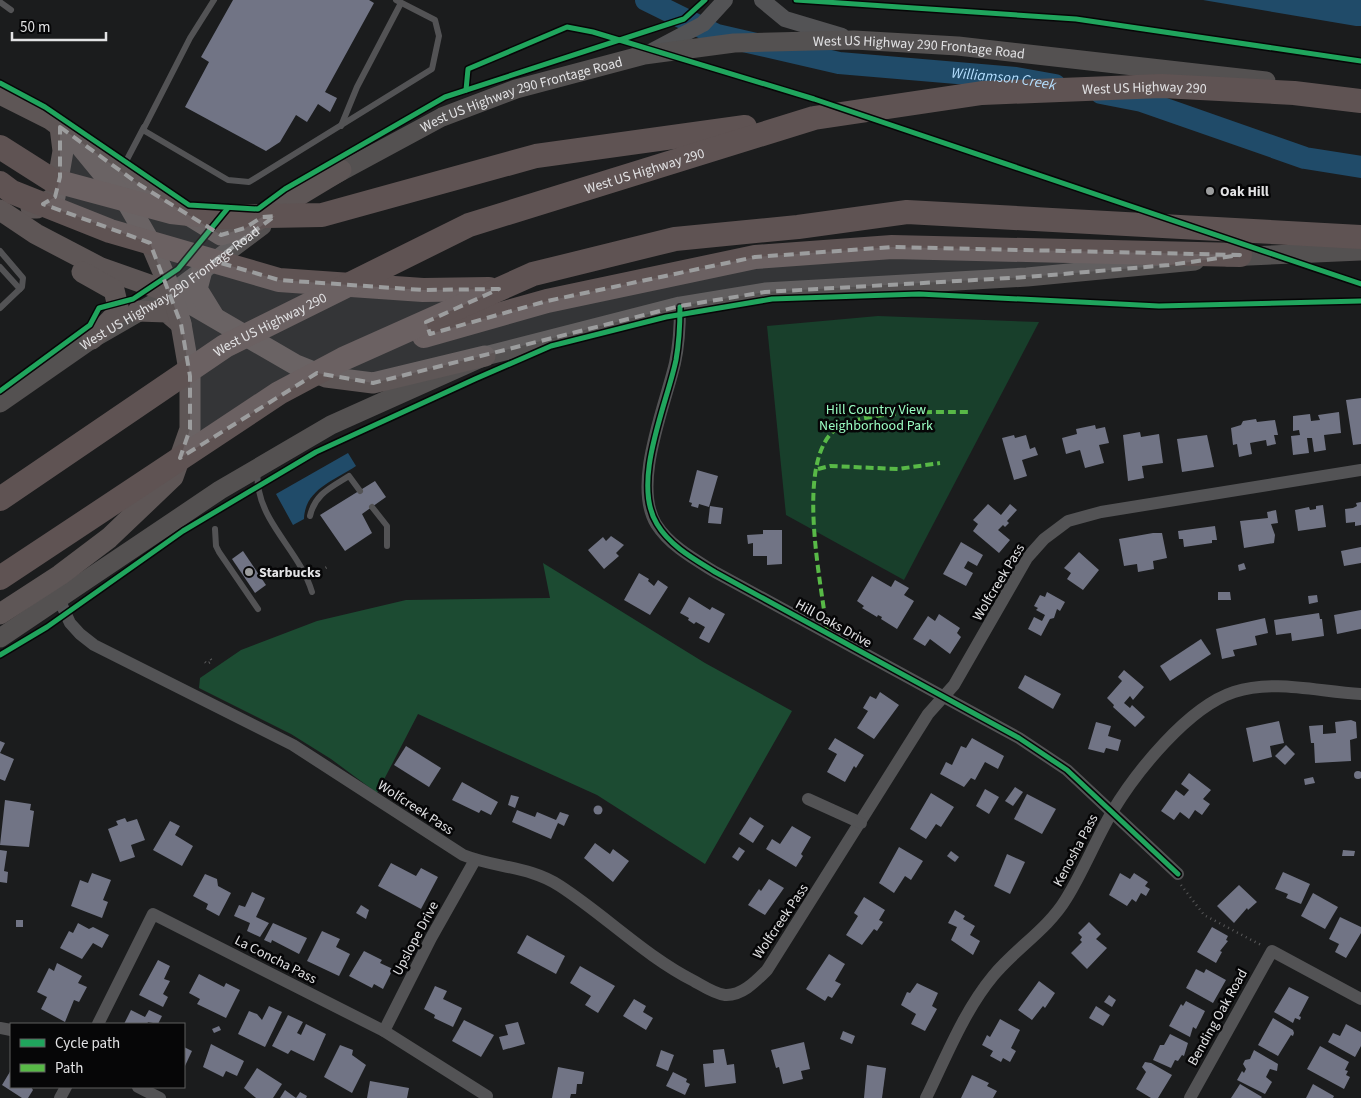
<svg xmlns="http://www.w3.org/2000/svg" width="1361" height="1098" font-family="'Source Sans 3',sans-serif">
  <rect width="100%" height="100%" fill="#1b1c1d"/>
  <polygon fill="#183f2b" points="878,316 1039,322 904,580 786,515 767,326"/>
  <polygon fill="#1c4b32" points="543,563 705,663 792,711 705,864 597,795 418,714 377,793 331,759 291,734 199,688 200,678 241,650 317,621 406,600 550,598"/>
  <g fill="#204b69">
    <polygon points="1203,0 1361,0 1361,26 1356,26"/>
    <path d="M348,453L356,466C334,481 305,489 304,519L293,525L276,494Z"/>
  </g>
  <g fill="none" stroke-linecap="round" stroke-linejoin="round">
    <g stroke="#204b69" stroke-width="22">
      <path id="s1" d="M646,0L717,35L839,63L1016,78L1055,85"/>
      <polyline points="1101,93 1142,101 1305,158 1361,167"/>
    </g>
  </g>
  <g fill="#717485">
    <polygon points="233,0 369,0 374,3 325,92 337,98 330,112 318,104 307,122 296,115 280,142 266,151 185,107 209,62 201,57"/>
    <polygon points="1361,398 1361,444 1353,445 1346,400"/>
    <polygon points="1339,412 1341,433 1324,435 1326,450 1314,452 1312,438 1307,438 1309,453 1293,455 1291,436 1300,435 1299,430 1293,431 1293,416 1310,414 1311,421 1320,420 1318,415"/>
    <polygon points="1256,419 1257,422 1275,420 1278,435 1274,435 1276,444 1267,446 1266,440 1250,443 1252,454 1239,457 1237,444 1233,445 1231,428 1241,425 1243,421"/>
    <polygon points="1095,425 1096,429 1105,427 1109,443 1099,445 1104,463 1085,468 1080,450 1066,454 1062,438 1077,434 1076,429"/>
    <polygon points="1140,432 1141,437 1159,434 1163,463 1142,466 1144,478 1128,481 1123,435"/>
    <polygon points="1014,435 1015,438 1026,435 1030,449 1035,447 1038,455 1022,460 1027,476 1014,480 1002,438"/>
    <polygon points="1207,435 1214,467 1182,472 1177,439"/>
    <polygon points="697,470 718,476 709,507 699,504 698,508 691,506 692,503 689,502"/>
    <polygon points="375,481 386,497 362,514 372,533 345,551 320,515"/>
    <polygon points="1361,502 1361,525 1355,526 1355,522 1346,523 1345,509 1353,508 1357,506 1356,503"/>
    <polygon points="988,504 1001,515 1010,504 1017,510 1007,521 1009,523 1005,527 1003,525 998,530 1010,540 999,553 973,531 978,524 973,520"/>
    <polygon points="1323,505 1326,527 1298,531 1295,510 1309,507 1310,510 1316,509 1316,506"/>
    <polygon points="710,506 723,508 721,524 708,523"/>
    <polygon points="1276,510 1278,523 1271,524 1275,535 1274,543 1244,548 1240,521 1268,518 1267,512"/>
    <polygon points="1215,526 1217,540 1212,540 1212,543 1184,547 1183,539 1179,539 1178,531"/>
    <polygon points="763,530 782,530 782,564 767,565 767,556 753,556 753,543 748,544 747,535 763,534"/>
    <polygon points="1153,533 1162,533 1167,558 1153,561 1154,569 1138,572 1137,564 1124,566 1119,539"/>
    <polygon points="611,536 624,545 616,553 619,556 604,569 588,550 603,537 606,541"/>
    <polygon points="961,542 983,555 977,566 968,561 964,568 973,573 966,586 943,574"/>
    <polygon points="1361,547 1361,563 1344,566 1341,551"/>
    <polygon points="243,551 266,585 255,593 232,559"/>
    <polygon points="1079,552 1099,570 1083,590 1067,579 1071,573 1064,568"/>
    <polygon points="1244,563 1246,569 1239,571 1238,565"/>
    <polygon points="639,573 649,579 648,581 654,586 658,580 668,587 650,615 624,600"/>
    <polygon points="872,576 891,587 895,580 909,588 904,595 914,601 897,629 881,619 882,617 878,615 877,617 862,608 864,606 857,601"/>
    <polygon points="1047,592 1065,602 1060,611 1057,609 1054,618 1050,619 1041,636 1028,629 1034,617 1042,621 1045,615 1036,610 1038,608 1034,606 1040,595 1045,597"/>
    <polygon points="1218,592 1230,592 1231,600 1218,600"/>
    <polygon points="1317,595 1318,602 1309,604 1308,596"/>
    <polygon points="689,597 710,610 712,607 725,614 709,643 699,638 705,627 696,622 694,624 688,620 689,618 680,613"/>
    <polygon points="1361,610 1361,629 1337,634 1334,615"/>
    <polygon points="1319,613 1320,619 1322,619 1324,636 1292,641 1291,633 1276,635 1274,620"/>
    <polygon points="939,614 960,628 957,633 961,637 950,654 930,639 925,646 913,639 928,616 935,621"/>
    <polygon points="1265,618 1268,633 1255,636 1257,645 1233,650 1235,656 1222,659 1216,629"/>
    <polygon points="1201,639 1211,654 1170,681 1160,666"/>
    <polygon points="1124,670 1144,687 1133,700 1130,696 1124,703 1130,708 1132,705 1145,717 1135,727 1113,707 1114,705 1107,698 1122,681 1118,677"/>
    <polygon points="1025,675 1061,694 1053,709 1018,688"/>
    <polygon points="880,692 899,705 874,739 857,728 868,711 863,708 870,696 876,699"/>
    <polygon points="1351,720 1356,722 1357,738 1350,740 1351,761 1315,763 1314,743 1311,743 1309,726 1323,725 1323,734 1336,733 1335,722"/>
    <polygon points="1279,721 1284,743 1270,746 1272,757 1253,762 1246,728"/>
    <polygon points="1096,722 1111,726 1108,736 1121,740 1118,751 1106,748 1104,753 1088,749"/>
    <polygon points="835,738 864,755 856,768 854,766 845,782 827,772 837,754 828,749"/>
    <polygon points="972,738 1004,756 998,769 985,762 975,780 971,778 964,787 940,774 946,762 952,765 961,746 966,748"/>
    <polygon points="0,741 5,743 0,753 14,759 5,781 0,779"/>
    <polygon points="1286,745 1295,754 1285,765 1275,756"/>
    <polygon points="406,746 441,768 429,787 394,765"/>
    <circle cx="1358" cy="775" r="4"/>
    <polygon points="1189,773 1211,790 1203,799 1210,804 1202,815 1195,810 1189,819 1180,812 1174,820 1161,811 1176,790 1184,796 1189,790 1181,784"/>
    <polygon points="1313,777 1315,783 1305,785 1304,779"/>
    <polygon points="462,782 498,802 491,815 481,810 479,813 452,800"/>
    <polygon points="1015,787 1023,792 1013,806 1005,801"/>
    <polygon points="985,789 999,797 989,814 976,806"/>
    <polygon points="931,793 954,807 941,827 936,824 926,839 910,829"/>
    <polygon points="1027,794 1056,809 1042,834 1014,819"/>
    <polygon points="511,795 519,797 515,808 508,805"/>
    <polygon points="5,800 31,804 30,810 34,811 29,847 0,845"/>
    <circle cx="598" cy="810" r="4.5"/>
    <polygon points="517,810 535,817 537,812 556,820 560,812 569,815 564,826 558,823 551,839 512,822"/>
    <polygon points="750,817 764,826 753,843 739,834"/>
    <polygon points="125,818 127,822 137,819 145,840 131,845 135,857 120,862 108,829 118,825 116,821"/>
    <polygon points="170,821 180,826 175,835 193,846 182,866 153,850"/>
    <polygon points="792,826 811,837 801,854 803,856 796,867 766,849 772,839 780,844"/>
    <polygon points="595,843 610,854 613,849 629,861 613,882 584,858"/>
    <polygon points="739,847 745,851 738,861 732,857"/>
    <polygon points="899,847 923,861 911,880 905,876 894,893 879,883"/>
    <polygon points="0,850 7,851 4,871 8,872 7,883 0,882"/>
    <polygon points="1343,850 1355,851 1354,856 1342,856"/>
    <polygon points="951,851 959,857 955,862 947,856"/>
    <polygon points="1007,854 1025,862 1010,894 994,886"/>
    <polygon points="391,863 416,876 421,868 438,877 421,909 378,886"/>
    <polygon points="1283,872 1310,884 1301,904 1286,898 1288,894 1275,889"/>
    <polygon points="92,873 111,880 103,900 108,902 102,918 71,906 80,880 88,883"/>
    <polygon points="1120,873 1130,879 1134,873 1148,882 1145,886 1150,889 1146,896 1141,893 1136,902 1132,899 1127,906 1109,895"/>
    <polygon points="205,874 217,879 218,886 231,893 219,916 206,909 208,904 193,896"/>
    <polygon points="769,879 784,888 765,915 748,905 759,889 761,891"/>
    <polygon points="1239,885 1257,902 1248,910 1247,908 1234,923 1217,906"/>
    <polygon points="252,892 265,898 256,917 269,923 260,937 247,931 250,923 234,916 239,905 245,907"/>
    <polygon points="1313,893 1338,907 1325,929 1301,916"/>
    <polygon points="864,897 885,910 879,920 883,922 877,931 874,929 862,945 846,935 858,916 854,913"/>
    <polygon points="361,905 369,910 366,919 356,913"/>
    <polygon points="955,910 965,916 963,919 975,926 970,935 980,941 973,955 951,940 957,927 948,923"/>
    <polygon points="1340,917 1361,927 1361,933 1346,958 1335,952 1339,944 1329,939"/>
    <rect x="16" y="920" width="7" height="7"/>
    <polygon points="1089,922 1101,934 1096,939 1107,948 1087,969 1071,953 1082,942 1080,940 1082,937 1078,933"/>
    <polygon points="78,923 89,929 93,927 109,935 102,948 93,943 82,959 60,948 69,931 73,933"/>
    <polygon points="273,923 307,938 299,954 272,940 271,943 264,940"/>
    <polygon points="1212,927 1228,936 1226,940 1228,941 1220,951 1222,952 1216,963 1197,952"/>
    <polygon points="322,931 340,939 336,947 350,954 339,976 307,961"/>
    <polygon points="527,935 565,956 556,974 517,953"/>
    <polygon points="364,951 382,960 380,963 393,969 383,989 374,984 372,988 349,976"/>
    <polygon points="829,954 845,964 835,981 841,984 832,998 828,996 825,1001 806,989"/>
    <polygon points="158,960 170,966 164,979 170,981 163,994 168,997 163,1007 139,995"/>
    <polygon points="57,963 82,976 78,983 87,987 79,1002 74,1000 65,1022 41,1009 47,997 37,992 49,968 54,971"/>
    <polygon points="580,966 615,986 598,1013 585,1005 591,996 570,983"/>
    <polygon points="1196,969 1204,973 1206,969 1226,980 1213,1003 1186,988"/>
    <polygon points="199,974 224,987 226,983 240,990 226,1018 197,1004 200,999 189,993"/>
    <polygon points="1039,981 1055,993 1045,1008 1043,1006 1032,1020 1018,1010"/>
    <polygon points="917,983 938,993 932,1006 937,1009 925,1031 911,1024 916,1014 901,1005 907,992 910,993"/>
    <polygon points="435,986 447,991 443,999 462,1008 453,1027 434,1018 435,1015 424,1009"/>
    <polygon points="1289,987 1309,997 1299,1016 1301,1017 1300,1020 1295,1018 1293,1023 1274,1012"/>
    <polygon points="1109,995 1116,1000 1112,1007 1104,1002"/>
    <polygon points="634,999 646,1006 643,1012 653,1018 646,1030 623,1016"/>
    <polygon points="1186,1001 1205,1011 1196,1029 1193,1027 1190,1037 1169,1026 1181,1004 1183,1006"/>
    <polygon points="269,1006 282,1012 265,1047 238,1034 249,1011 257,1014 262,1020"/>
    <polygon points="1096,1006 1110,1015 1103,1026 1089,1018"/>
    <polygon points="131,1010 145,1017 149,1010 162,1016 158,1024 148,1022 147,1024 124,1024"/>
    <polygon points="288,1015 303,1022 297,1033 301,1035 306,1024 326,1034 314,1061 291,1050 288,1054 272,1046"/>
    <polygon points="1273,1018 1293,1030 1294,1033 1293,1036 1291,1035 1278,1056 1258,1045"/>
    <polygon points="1000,1019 1020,1030 1011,1048 1016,1051 1010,1062 1003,1058 1001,1062 990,1056 993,1051 982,1045 987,1035 990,1037"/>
    <polygon points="464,1020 494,1035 481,1057 452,1041"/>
    <polygon points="518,1022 525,1044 503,1050 499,1037 508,1035 505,1025"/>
    <polygon points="1346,1024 1361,1032 1361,1046 1355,1057 1328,1042 1333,1033 1340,1036"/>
    <polygon points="219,1026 221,1030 214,1033 212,1029"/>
    <polygon points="843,1031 855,1036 852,1044 840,1039"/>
    <polygon points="1170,1034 1188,1043 1184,1056 1182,1055 1178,1061 1175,1060 1171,1068 1153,1060 1160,1045 1164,1045"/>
    <polygon points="804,1042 810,1069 801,1071 803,1079 783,1084 779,1067 776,1068 771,1050"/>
    <polygon points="211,1044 244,1061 237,1076 226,1071 223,1077 203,1067"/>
    <polygon points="340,1045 353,1050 352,1055 366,1065 352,1093 324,1077"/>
    <polygon points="1320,1046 1349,1062 1345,1070 1348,1071 1346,1075 1350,1077 1344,1089 1307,1069"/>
    <polygon points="184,1047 192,1051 184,1068"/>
    <polygon points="724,1049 727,1065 734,1064 736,1083 705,1087 703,1064 714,1063 713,1050"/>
    <polygon points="661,1050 674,1055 668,1071 656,1066"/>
    <polygon points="1254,1050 1278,1064 1277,1071 1270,1069 1266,1077 1272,1082 1265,1094 1237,1080 1242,1071 1244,1073 1246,1069 1243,1064 1245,1060 1250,1059"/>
    <polygon points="1145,1062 1151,1063 1172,1075 1158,1098 1151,1098 1136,1089 1146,1072 1142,1067"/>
    <polygon points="867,1065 886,1068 882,1098 864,1098"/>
    <polygon points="558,1067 584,1072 582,1084 577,1084 576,1094 571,1094 570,1098 552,1098"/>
    <polygon points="257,1068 282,1084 273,1098 256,1098 244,1088"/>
    <polygon points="11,1070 11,1087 31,1087 33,1090 28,1098 22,1098 2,1085"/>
    <polygon points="673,1072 687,1079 686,1082 690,1084 685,1095 666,1086"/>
    <polygon points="972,1075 989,1083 987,1086 997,1091 993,1098 961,1098"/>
    <polygon points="370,1081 409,1088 407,1098 367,1098"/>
    <polygon points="1240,1084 1262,1097 1261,1098 1231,1098"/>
    <polygon points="1313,1084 1334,1096 1333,1098 1306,1098"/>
    <polygon points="285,1090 296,1098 300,1092 307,1096 306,1098 280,1098"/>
  </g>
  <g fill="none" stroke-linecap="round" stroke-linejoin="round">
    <g stroke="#59595a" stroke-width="2.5" stroke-dasharray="1 4" stroke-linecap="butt">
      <polyline points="317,573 327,567"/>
      <polyline points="280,578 294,574"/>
      <polyline points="205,662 207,664 212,661 210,658"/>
      <polyline points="1181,885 1204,915 1261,945"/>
    </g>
    <g stroke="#535355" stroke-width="6">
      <polyline points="214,0 190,38 143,130 228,180 249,182 432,69 439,36 435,20 396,0"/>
      <polyline points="0,2 11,10"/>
      <polyline points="341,126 357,87 401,3"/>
      <polyline points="123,167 144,127"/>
      <polyline points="0,251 23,278 22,287 0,308"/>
      <polyline points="0,267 20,289"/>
      <path d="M257,472C258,478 257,485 259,491C266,527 301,555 312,592"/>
      <polyline points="372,507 387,526 387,546"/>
      <path d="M310,516C315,494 330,488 349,476L360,491"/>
      <polyline points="215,529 216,546 219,552 258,609"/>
    </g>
    <g stroke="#535355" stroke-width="12">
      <path d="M680,306C680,325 679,345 675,363C665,406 632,484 656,524C670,546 694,559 715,572L1019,738L1067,770L1178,874"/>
      <path d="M59,599L70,623L80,634L94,645L293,745L463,855C495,868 530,866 560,886C606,916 645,956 694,981C703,986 715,994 725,995C742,996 756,981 767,970L928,714L954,685L1027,558L1044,539L1068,521L1101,512L1361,470"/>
      <polyline points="808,799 861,823"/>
      <polyline points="98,1024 153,914 384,1031 487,1096 486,1098"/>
      <polyline points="0,1028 11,1030"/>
      <polyline points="384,1031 431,938 475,860"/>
      <polyline points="138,1087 160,1098"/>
      <polyline points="60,1098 66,1087"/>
      <path d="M926,1098C946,1057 964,1011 993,976C1015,949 1048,929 1066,899C1083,872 1095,841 1112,812C1136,772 1188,707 1234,692C1275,679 1319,692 1361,694"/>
      <polyline points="1190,1098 1272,951 1361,999"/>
    </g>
    <g stroke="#535355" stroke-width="16">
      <polyline points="762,0 785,19 842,36"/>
      <polyline points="650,52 703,24 725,0"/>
    </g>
    <g stroke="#545151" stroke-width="19">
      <path id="s2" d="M329,178L442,117L516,89L644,55L734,43L854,40L958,46L1266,81"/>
      <polyline points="1227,257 1361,251"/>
      <path id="s3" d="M0,403L92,339L172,293L262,226"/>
      <polyline points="0,638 220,490 331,425 485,356 680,306 765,292 1027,277 1195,261"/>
    </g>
    <g stroke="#5e5656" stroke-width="21">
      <polyline points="0,94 50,119 140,185 221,235 245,228 341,170"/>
      <polyline points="31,208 37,208 55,197 63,151 60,127"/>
      <polyline points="0,210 36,234 101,268 172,293 296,365 326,377 373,383 485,356"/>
      <polyline points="202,270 197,289 213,315"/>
      <polyline points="82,272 114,290 119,311 92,339"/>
      <polyline points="138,311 167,312 181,324"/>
      <polyline points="0,614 60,575 109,538 173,477 190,429 190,376 181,324 172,293 151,244 128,204 73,137"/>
    </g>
    <g stroke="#5f5353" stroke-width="24">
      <polyline points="0,147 52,180 171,212 217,217 322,215 536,156 745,127"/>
      <polyline points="0,183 12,192 110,231 279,280 423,290 489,289"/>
      <polyline points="424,336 547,301 755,257 892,247 1240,255"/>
      <path id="s4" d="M0,499L225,346L469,225L814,118L982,93L1162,86L1294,93L1361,101"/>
      <polyline points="0,578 279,393 343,359 533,274 675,239 798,227 907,212 1361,237"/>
    </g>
    <g stroke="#58b947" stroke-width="4" stroke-dasharray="8 4" stroke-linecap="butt">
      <polyline points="818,469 830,466 898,469 940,463"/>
      <path d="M827,632C822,586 794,461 836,429C862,410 939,412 971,412"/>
    </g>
    <defs>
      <g id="cycleway">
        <polyline points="796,0 1076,19 1361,61"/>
        <polyline points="0,83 45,107 189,205 258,209 285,189 445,97 684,19 705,0"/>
        <polyline points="466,90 468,69 567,27 593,32 814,99 1361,284"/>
        <path d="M680,307C680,325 679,343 676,360C667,404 631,482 657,524C670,546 694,559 715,572L1019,738L1067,770L1178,874"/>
        <polyline points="0,391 90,325 99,308 133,299 178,269 228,208"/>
        <polyline points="0,655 47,627 183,531 316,452 475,379 551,346 666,317 772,299 919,294 1159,306 1361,301"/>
      </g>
    </defs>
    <use href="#cycleway" stroke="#060607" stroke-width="8"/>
    <use href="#cycleway" stroke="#20a55d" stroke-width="5"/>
  </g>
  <path fill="#9c9d9e" fill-opacity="0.2" stroke="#9c9d9e" stroke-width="4" stroke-dasharray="10 6" stroke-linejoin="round" d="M60,127L140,185L221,235L245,228L262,217L275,216L214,261L279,280L423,290L499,289L426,322L430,334L547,301L755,257L892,247L1240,255L1169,265L1027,277L765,292L680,306L373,383L317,373L180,458L190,429V376L181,324L150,243L43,204L55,197L60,177Z"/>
  <g fill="#9c9d9e" stroke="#060607" stroke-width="2">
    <circle cx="1210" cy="191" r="5"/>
    <circle cx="249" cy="572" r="5"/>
  </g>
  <g text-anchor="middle" stroke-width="5" stroke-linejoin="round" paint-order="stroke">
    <g font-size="14" fill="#e2e2e4" stroke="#060607">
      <text dy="5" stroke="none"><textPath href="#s2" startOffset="616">West US Highway 290 Frontage Road</textPath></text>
      <text dy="5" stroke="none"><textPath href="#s4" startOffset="1238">West US Highway 290</textPath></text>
      <text dy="5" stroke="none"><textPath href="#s2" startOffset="211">West US Highway 290 Frontage Road</textPath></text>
      <text dy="5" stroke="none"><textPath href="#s4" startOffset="728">West US Highway 290</textPath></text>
      <text dy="5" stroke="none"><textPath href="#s3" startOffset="205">West US Highway 290 Frontage Road</textPath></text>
      <text dy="5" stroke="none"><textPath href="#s4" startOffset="322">West US Highway 290</textPath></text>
      <text transform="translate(998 582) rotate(-59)" y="5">Wolfcreek Pass</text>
      <text transform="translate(834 623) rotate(29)" y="5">Hill Oaks Drive</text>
      <text transform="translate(416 807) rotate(33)" y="5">Wolfcreek Pass</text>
      <text transform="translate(1075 850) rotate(-62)" y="5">Kenosha Pass</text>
      <text transform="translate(780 921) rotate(-56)" y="5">Wolfcreek Pass</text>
      <text transform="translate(415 938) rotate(-62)" y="5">Upslope Drive</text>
      <text transform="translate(276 959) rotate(27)" y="5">La Concha Pass</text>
      <text transform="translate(1217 1017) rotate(-61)" y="5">Bending Oak Road</text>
    </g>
    <g font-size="14" font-weight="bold" fill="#e2e2e4" stroke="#060607" text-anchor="start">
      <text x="1220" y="196">Oak Hill</text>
      <text x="259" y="577">Starbucks</text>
    </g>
    <g font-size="14" fill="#9afcc2" stroke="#060607">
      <text x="876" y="414">Hill Country View<tspan x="876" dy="16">Neighborhood Park</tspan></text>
    </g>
    <g font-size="15" font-style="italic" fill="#b4defe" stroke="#060607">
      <text dy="5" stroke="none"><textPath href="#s1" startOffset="370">Williamson Creek</textPath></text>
    </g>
  </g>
  <rect x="10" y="1023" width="175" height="65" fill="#060607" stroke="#5e5e5f"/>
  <rect x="20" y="1039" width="25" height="8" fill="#20a55d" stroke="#5e5e5f"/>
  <text x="55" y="1048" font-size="15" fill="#e2e2e4">Cycle path</text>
  <rect x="20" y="1064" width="25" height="8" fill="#58b947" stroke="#5e5e5f"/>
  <text x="55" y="1073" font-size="15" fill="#e2e2e4">Path</text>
  <path d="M12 32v8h94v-8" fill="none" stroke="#e2e2e4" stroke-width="2.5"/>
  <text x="20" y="32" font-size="15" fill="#e2e2e4" stroke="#060607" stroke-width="4" paint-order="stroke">50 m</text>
</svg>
